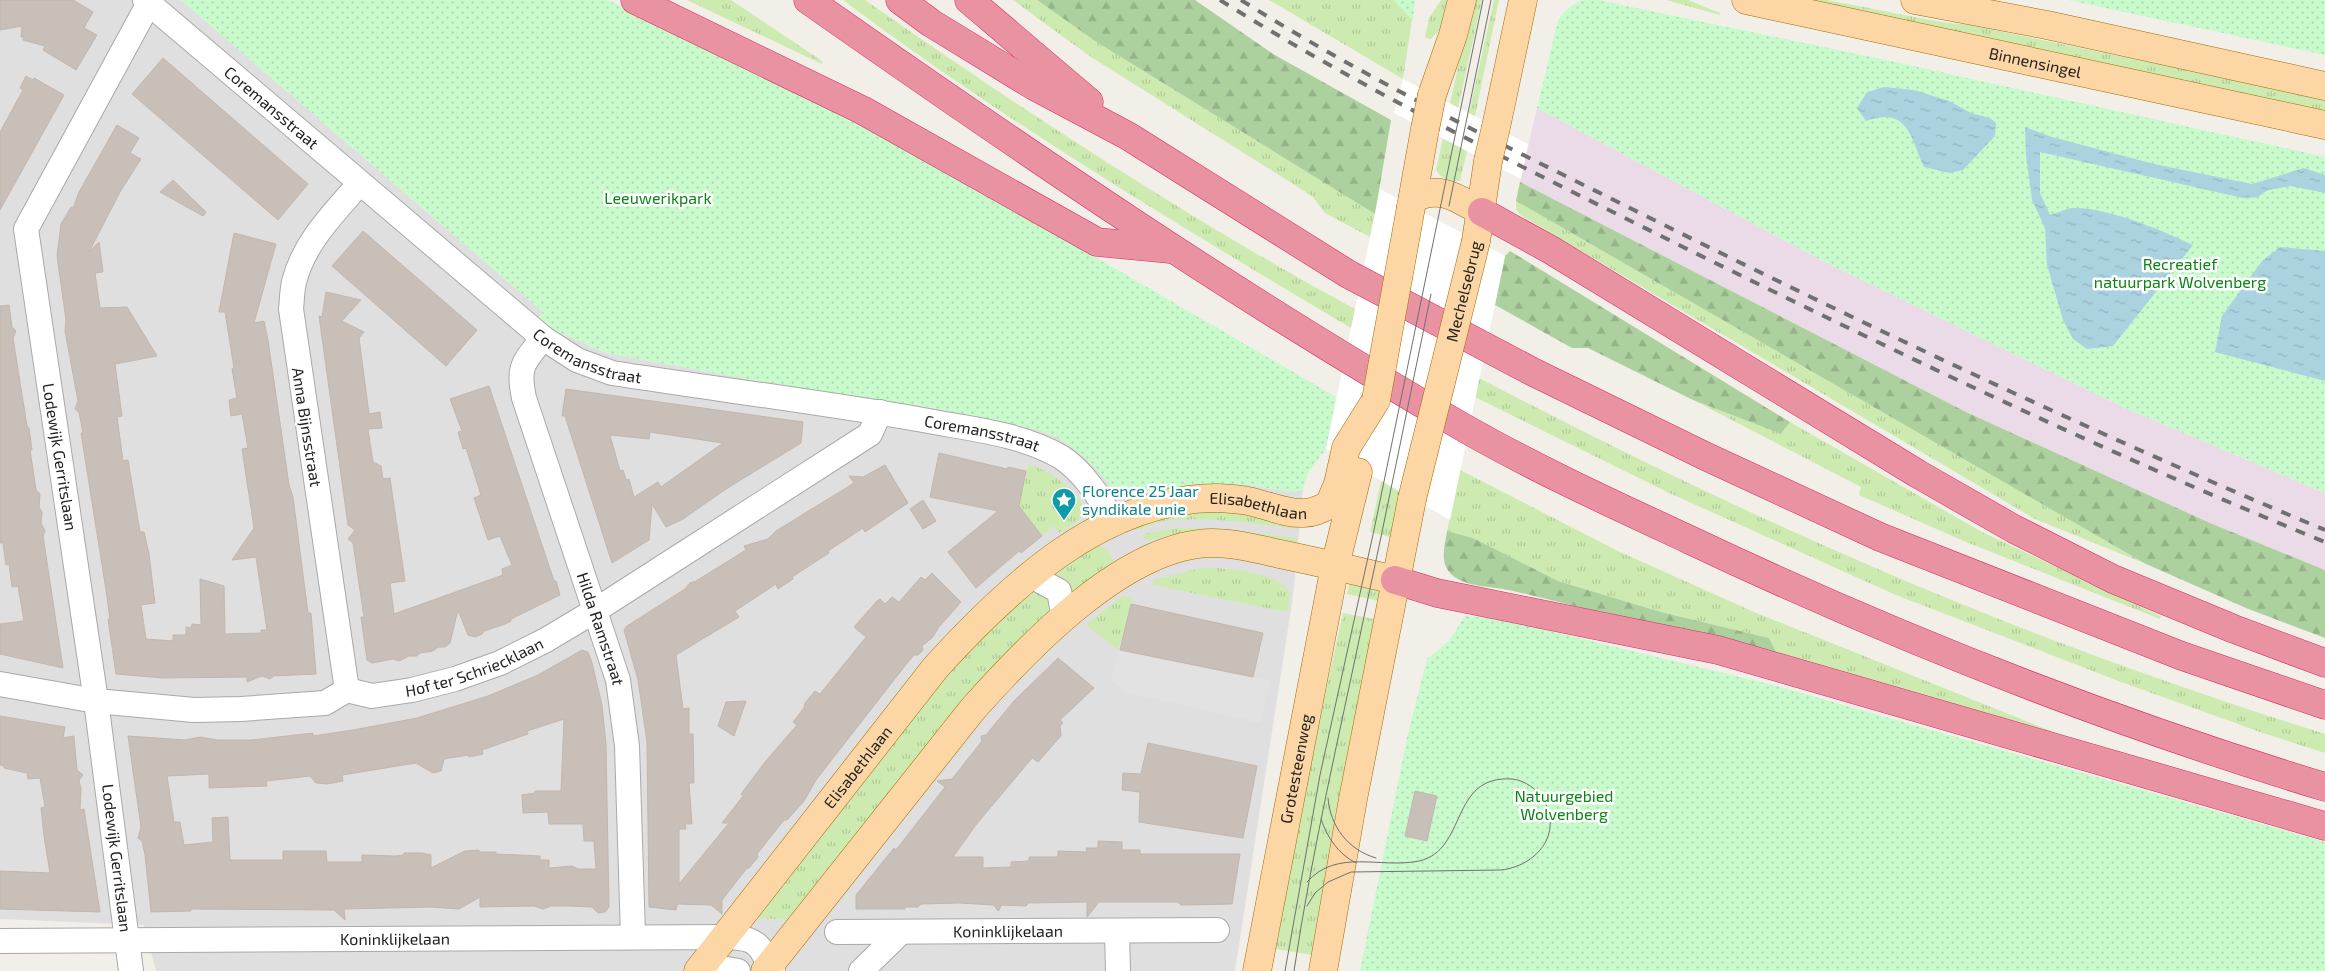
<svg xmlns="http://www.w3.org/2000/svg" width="2325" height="971" font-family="'Exo 2',sans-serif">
  <defs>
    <pattern id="grass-tufts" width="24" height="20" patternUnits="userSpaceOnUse" patternTransform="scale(1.25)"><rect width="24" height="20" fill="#cdebb0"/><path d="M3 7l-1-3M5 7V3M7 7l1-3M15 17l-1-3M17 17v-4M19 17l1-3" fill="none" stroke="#b0c997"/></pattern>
    <pattern id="forest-firs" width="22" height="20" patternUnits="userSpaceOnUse" patternTransform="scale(1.25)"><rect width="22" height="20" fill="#add19e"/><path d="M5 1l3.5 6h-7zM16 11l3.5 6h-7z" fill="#95b388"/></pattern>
    <pattern id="park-dots" width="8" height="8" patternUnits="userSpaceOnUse" patternTransform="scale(1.25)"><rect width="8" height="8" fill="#c8facc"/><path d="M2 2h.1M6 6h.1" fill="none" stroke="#acd6af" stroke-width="1.8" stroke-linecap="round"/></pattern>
    <pattern id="water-ripples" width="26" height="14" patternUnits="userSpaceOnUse" patternTransform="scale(1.25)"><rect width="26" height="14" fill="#aad3df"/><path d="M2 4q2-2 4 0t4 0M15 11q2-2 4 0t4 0" fill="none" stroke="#92b5bf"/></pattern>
  </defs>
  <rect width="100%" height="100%" fill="#f2efe9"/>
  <polygon fill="#e0dfdf" points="0,0 181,0 543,312 538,318 562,336 567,335 596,349 606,353 910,409 911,404 1039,430 1059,437 1077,449 1095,468 1133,496 1192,486 1248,485 1293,492 1303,489 1293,596 1235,971 156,971 144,925 0,919"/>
  <polygon fill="#ebdbe8" points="1537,108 1823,261 2125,408 2325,493 2325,570 2210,523 1966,412 1520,182"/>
  <g fill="url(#grass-tufts)">
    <polygon points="687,0 731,0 822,61 822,64"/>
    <path d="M843,0H865C1024,111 1185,217 1355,309L1351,328C1178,225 1004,121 843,0Z"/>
    <polygon points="1013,0 1037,0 1095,41 1375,214 1370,237 1325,213 1312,196 1091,57"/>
    <polygon points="1269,0 1415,0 1403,79"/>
    <polygon points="1441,0 1450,0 1445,24 1431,39 1425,38 1429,18"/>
    <polygon points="1472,0 1482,0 1458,108 1450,104"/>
    <polygon points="1494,0 1499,0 1475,116 1469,113"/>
    <polygon points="1666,0 1688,0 1720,13 1720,15"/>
    <polygon points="1810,0 1827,0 1941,22 1970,25 2325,99 2325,111"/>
    <path d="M1443,138L1467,151L1460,181C1449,181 1442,179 1436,170Z"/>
    <polygon points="1516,201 2146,564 2035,519 1520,215 1516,210"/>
    <path d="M1479,378C1621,452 1765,522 1913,584C2048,641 2186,690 2325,734V753L2263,733L2121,682L1896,595L1667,492L1475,397Z"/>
    <polygon points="1693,400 1781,434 1790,422 1982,532 2161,616 2160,619 1966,542 1859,495 1861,487"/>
    <path d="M1028,464C1052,471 1075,489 1086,511L1077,522L1060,533L1054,526L1042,535L1019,506Z"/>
    <polygon points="1460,470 1618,551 1754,612 2056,733 2053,740 1781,662 1769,638 1661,612 1558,581 1473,538 1447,531"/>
    <polygon points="1381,481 1403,494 1393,533 1390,537 1370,532"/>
    <path d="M1187,511H1254L1300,526L1297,529C1262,524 1168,509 1140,530L1137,528V526Z"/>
    <polygon points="1175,528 1224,529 1296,538 1298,542 1250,534 1206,532 1179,533 1149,540 1142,538 1144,534"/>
    <polygon points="1095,544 1107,549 1114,562 1112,567 795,920 756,918 944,671 1016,599"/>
    <path d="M1202,568C1221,567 1278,572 1288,590C1291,597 1288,605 1287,612L1153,585V580Z"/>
    <polygon points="1349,584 1381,590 1379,601 1347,594"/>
    <polygon points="1122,596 1132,598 1126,630 1118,650 1086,625"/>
    <polygon points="1343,613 1375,619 1337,807 1312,955 1276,949 1302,799"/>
  </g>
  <g fill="url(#forest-firs)">
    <polygon points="1037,0 1195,0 1273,54 1391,120 1375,214 1095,41"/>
    <polygon points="1520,182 1966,412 2210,523 2325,570 2325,638 2246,608 2146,564 1516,201"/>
    <polygon points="1510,251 1790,422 1781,434 1693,400 1588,348 1572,348 1495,305 1505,256"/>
    <path d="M1447,531L1473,538L1558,581L1661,612L1769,638L1781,662C1691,638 1602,612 1513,591C1494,586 1465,588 1451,574C1439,562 1445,545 1447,531Z"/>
  </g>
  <g fill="url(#park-dots)">
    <path d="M181,0H607L693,36L851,115L1336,397L1326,449L1308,473L1303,489L1293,492L1249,485L1192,486L1124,497L1117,493C1092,464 1075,443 1039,430L912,404L911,409L606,353L567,335H558L538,317L543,312Z"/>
    <polygon points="1393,0 1415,0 1413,21 1395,1"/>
    <path d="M1584,0H1598L1891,61L2325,157V493L2125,408L1823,261L1537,108L1558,20C1565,10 1573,3 1584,0Z"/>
    <polygon points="2068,0 2325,0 2325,55"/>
    <polygon points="1465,616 1485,617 1529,626 1777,686 2325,842 2325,971 1360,971 1407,738 1427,659 1449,641"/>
  </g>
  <polygon fill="#e2e2e2" points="1118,650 1270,681 1261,723 1124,692 1111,680"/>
  <g fill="url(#water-ripples)">
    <path d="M1884,87L1914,90L1949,101L1971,113L1990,118L1996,123L1995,136L1963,170L1950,173L1924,167C1911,140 1909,105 1866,121L1857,108L1867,92Z"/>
    <path d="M2025,127L2052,137L2154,164L2252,184L2304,168L2325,175V193L2291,186L2268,190L2258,197L2243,198L2040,152V193L2050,215C2057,213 2065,209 2072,208C2104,206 2165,231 2193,245L2113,346L2087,349L2073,339L2063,320L2047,265L2045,228L2032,200L2026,156Z"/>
    <polygon points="2280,247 2325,251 2325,381 2215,352 2222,316 2262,261"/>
  </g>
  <g fill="#fff">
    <polygon points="1403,79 1528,144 1521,179 1394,113"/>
    <polygon points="1380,189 1505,256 1450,520 1326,449"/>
  </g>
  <g fill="#c7bfb8" stroke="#c4b6ab" fill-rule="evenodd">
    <polygon points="0,0 73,0 93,12 84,28 97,35 76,70 43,50 45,46 23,40 24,37 21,37 22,26 0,30"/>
    <polygon points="163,58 308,184 278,220 132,94"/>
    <polygon points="26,76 33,80 34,78 64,95 0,210 0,132 23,90 20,88"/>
    <polygon points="117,125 139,138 130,153 141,159 120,192 89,252 99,242 103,272 95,273 100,308 127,307 157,356 115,364 122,416 117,417 123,461 128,460 140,532 144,532 149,554 155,603 141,605 146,639 173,641 173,635 186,635 186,627 191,628 192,624 201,625 200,579 224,586 225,634 261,633 261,630 267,630 256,557 232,560 254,528 242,449 248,448 242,414 231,416 229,400 237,398 232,369 234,368 225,312 219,312 234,233 276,244 254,323 264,321 268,340 289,485 293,497 308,613 311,613 316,674 274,676 270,679 262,676 247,682 247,677 163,678 116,674 108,619 110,619 106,590 81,433 83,433 79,412 75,409 78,401 65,331 66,320 57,256 61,224 71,207 73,208 79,192"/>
    <polygon points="173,180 206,212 203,216 160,192"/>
    <polygon points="363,231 477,330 446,366 332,266"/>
    <polygon points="326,292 361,300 342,321 364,332 359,338 369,414 380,412 382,428 368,429 373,462 381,466 383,479 390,478 405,581 390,583 394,614 503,575 502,569 512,565 500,536 488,540 474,498 481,495 466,448 463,449 458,432 462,431 450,399 489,386 554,581 556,581 560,595 511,619 511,621 505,624 484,631 482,634 475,637 468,635 458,610 450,643 445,647 438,647 433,651 420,653 417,656 409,656 399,661 393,659 372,663 367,660 361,617 364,617 353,543 348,539 355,530 348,525 319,316 322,317"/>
    <polygon points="9,305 12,327 16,331 13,338 27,426 29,428 32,450 30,450 36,490 40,494 39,507 42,512 41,523 45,531 43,536 63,668 0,654 0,624 24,621 18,586 12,587 9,564 6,565 3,543 0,543 0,306"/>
    <path d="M566,389L803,422L801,443L726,489L683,519L666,527L652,504L649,540L612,563L565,416H562ZM650,432L723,443L661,487L658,482L634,497L629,479L626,480L623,470L620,471L610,435L649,439Z"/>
    <polygon points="939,453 1007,469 1008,467 1026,471 1019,506 1042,536 1021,553 1019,551 976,588 948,552 998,511 930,497"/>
    <polygon points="885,465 908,503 865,532 863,528 828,551 829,553 792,577 793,579 778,589 776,584 735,611 739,617 676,655 683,709 689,708 689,734 693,734 694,783 689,783 692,824 685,824 686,829 679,829 679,884 729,823 722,823 743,796 741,794 765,762 797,725 793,722 804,708 805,703 815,691 820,694 866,637 854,627 877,601 880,599 885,604 892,597 899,602 921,577 925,580 932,573 961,602 939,627 932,638 922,646 923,650 918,655 914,655 908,662 816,780 804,801 787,820 784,820 757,854 758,857 749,868 747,868 722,900 722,914 711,905 677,904 676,910 649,907 647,742 638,680 624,630 627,626 685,589 690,583 696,581 746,550 744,546 768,539 776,531 854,483 849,476 863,477"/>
    <polygon points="923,500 936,521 923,529 910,509"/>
    <polygon points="1131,604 1263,633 1253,677 1120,650"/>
    <path d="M582,650L588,652L592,663L602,705L606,744L609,907L605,912L598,913L592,907L569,906H551L543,909L534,906L480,907V897L459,909L431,907L344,909L345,920L334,910L191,909V911L151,912L145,855L142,841L138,838L141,827L128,736L185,740L200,737L218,740H252L313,733V736L353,730L417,718L488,696L538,675ZM564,719L561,791H535V793L522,795L523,813L548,812L549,824H583L584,841H594L596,869H578L572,866L549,868V860H540V856L496,854V852H479V850L465,851L431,868V855L422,853H404V855L395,856L362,855V862H327L326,851H283V860H230L228,817L212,818L213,842L184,845L180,822H174L167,776L209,774V788L267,786L266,781L310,776L316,783L327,784L343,781L342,775L416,763L433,773L441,771L444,759L468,755L469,757L483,754L482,750L528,734L527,731Z"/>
    <polygon points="1058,658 1094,688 1060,720 1063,723 1060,726 1061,736 1038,762 1032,758 975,826 953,857 983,857 983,868 1011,867 1011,862 1029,861 1029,857 1058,857 1058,851 1087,852 1086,848 1098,848 1098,841 1122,842 1122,850 1140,850 1140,854 1240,854 1232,904 1181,905 1178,902 1099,902 1087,917 1087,902 1028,903 1026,906 1002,905 998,911 994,905 959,903 921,904 918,907 905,907 905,909 856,909 856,895 894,848 896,850 945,787 937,781 952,779 982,741 981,736 986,735 1014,701"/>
    <polygon points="746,701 734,736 718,726 726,702"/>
    <polygon points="0,716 65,727 63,738 74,736 77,770 83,775 79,780 81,789 80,810 84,809 100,912 0,909 0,871 50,873 44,836 41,808 45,807 40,778 28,779 27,773 4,768 4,766 0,765"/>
    <polygon points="1148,743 1257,766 1243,838 1139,822 1140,792 1122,790 1123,773 1141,774"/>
    <polygon points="1415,791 1437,796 1427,841 1405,836"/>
  </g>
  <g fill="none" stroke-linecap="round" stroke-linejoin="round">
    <defs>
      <g id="minor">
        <path id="s1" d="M145,0L543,338L577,360L612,373C715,389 820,402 923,420C969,429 1020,433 1061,457C1084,472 1100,498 1113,521"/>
        <path id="s2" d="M543,338C524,362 517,366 524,398L618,680L627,746L633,936"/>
        <polyline points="1031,576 1059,591 1064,618"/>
        <path id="s3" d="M0,684L96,701L194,710L241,709L325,703L347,690L372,696L412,690L455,679L500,663L546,640L596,610L870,434L880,412"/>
        <path d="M347,690L291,309C292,300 292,290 294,282C304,242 334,213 360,183"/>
        <path id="s4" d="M837,932L1217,930"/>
        <polyline points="1117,932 1118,971"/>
        <path id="s5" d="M0,941L724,937C740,938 755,937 763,953C767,960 767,966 773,971"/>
        <polyline points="131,971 96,701 26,229 149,3"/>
        <polyline points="716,971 727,969 738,971"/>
        <polyline points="861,971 899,934"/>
      </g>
      <g id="major">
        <path id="s6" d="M1746,0L2325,125"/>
        <polyline points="1915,0 2047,25 2325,86"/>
        <polyline points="1432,95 1453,35 1462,0"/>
        <polyline points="1496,127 1523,0"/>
        <path d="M1413,198C1443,185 1456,198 1482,212"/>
        <polyline points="1411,207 1425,129"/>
        <polyline points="1476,241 1488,161"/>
        <path id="s7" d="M698,971L936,667C1009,587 1103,497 1218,498C1231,499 1244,499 1256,503C1272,507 1288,514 1304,513C1313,513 1321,509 1329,505L1338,484L1346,448L1376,400"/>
        <path d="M765,971L972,710C1026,649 1125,544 1212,543C1235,543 1258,549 1280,554C1318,562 1357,571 1395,580"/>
        <path id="s8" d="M1257,971L1335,566L1358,472"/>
        <polyline points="1323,971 1353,799 1412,499"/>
      </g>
      <g id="highway">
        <polyline points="635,0 862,110 1097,242 1170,249"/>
        <path d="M808,0C1022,150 1238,298 1466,429C1538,470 1615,505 1690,540C1895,637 2108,721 2325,787"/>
        <polyline points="900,0 931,23 1034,86 1128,136 1348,274 1533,372 1705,456 1880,537 2182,656 2325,705"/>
        <polyline points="969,0 1089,102"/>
        <polyline points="1482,212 1551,250 1918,474 2014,529 2113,579 2234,629 2325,663"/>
        <polyline points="1395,580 1437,593 1718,650 2325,826"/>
      </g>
    </defs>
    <use href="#minor" stroke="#a9a9a9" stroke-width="26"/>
    <use href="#major" stroke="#a06b00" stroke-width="29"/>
    <use href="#highway" stroke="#dc2a67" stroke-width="29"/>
    <use href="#minor" stroke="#fff" stroke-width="24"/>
    <use href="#major" stroke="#fcd6a4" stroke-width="28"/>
    <use href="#highway" stroke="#e892a2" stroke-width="28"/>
    <g stroke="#707070" stroke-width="1">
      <polyline points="1449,206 1491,0"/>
      <path d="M1328,798C1330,826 1348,850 1376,858"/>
      <path d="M1321,819C1327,837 1338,854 1356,863"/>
      <path d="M1307,906L1315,893L1328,882L1351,872L1501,870C1536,866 1564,834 1543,799C1537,789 1524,780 1512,779C1449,775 1468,850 1419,861C1380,869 1337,848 1307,882"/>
      <polyline points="1285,971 1320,775 1374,530 1483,0"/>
      <path d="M1294,971C1312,850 1340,732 1365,612C1388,506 1409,400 1431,294"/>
    </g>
    <g stroke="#707070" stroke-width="4" stroke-dasharray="10 10" stroke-linecap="butt">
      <path d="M1220,0C1365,91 1519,165 1673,242C1887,348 2103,452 2325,542"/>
      <path d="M1241,0C1371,82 1510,148 1648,217C1871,328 2095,434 2325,530"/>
    </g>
    <defs>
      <g id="major-bridge">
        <polyline points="1425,129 1432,95"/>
        <polyline points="1488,161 1496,127"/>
        <polyline points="1376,400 1411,207"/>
        <path id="s9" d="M1412,499L1476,241"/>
      </g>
    </defs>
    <use href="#major-bridge" stroke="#a06b00" stroke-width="29" stroke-linecap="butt"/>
    <use href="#major-bridge" stroke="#fcd6a4" stroke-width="28"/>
  </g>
  <defs>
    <symbol id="sight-pin" viewBox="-11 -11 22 30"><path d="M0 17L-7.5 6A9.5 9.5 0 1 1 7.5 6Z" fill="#0f9aa8" stroke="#fff"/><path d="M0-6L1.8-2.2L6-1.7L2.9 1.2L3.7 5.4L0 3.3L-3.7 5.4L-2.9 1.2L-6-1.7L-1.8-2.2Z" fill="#fff"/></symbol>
  </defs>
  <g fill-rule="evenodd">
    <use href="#sight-pin" x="1050" y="486" width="28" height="38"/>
  </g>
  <g text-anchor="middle" stroke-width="5" stroke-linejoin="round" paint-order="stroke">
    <g font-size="16" fill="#222" stroke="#fff">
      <text dy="6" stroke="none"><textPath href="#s6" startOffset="296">Binnensingel</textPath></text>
      <text dy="6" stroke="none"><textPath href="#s1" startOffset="166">Coremansstraat</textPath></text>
      <text dy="6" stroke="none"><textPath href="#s9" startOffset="214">Mechelsebrug</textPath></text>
      <text dy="6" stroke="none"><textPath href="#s1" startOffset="571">Coremansstraat</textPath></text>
      <text transform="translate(307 427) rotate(81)" y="6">Anna Bijnsstraat</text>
      <text dy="6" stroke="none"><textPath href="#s1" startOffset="975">Coremansstraat</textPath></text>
      <text transform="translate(60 457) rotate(81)" y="6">Lodewijk Gerritslaan</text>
      <text dy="6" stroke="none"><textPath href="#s7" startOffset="766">Elisabethlaan</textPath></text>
      <text dy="6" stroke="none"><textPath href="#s2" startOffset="310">Hilda Ramstraat</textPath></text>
      <text dy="6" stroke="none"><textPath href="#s3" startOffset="485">Hof ter Schriecklaan</textPath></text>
      <text dy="6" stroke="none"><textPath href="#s7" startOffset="259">Elisabethlaan</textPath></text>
      <text dy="6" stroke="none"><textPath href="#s8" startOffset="206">Grotesteenweg</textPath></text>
      <text transform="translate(117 858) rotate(83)" y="6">Lodewijk Gerritslaan</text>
      <text dy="6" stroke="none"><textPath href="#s4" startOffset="171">Koninklijkelaan</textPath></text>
      <text dy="6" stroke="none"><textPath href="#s5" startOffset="395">Koninklijkelaan</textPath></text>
    </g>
    <g font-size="16" fill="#0c8416" stroke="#fff">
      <text x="658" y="204">Leeuwerikpark</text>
      <text x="2180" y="270">Recreatief<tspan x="2180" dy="18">natuurpark Wolvenberg</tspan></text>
      <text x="1564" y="802">Natuurgebied<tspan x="1564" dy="18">Wolvenberg</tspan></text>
    </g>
    <g font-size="16" fill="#0d838f" stroke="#fff" text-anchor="start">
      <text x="1082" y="497">Florence 25 Jaar<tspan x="1082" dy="18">syndikale unie</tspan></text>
    </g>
  </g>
</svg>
